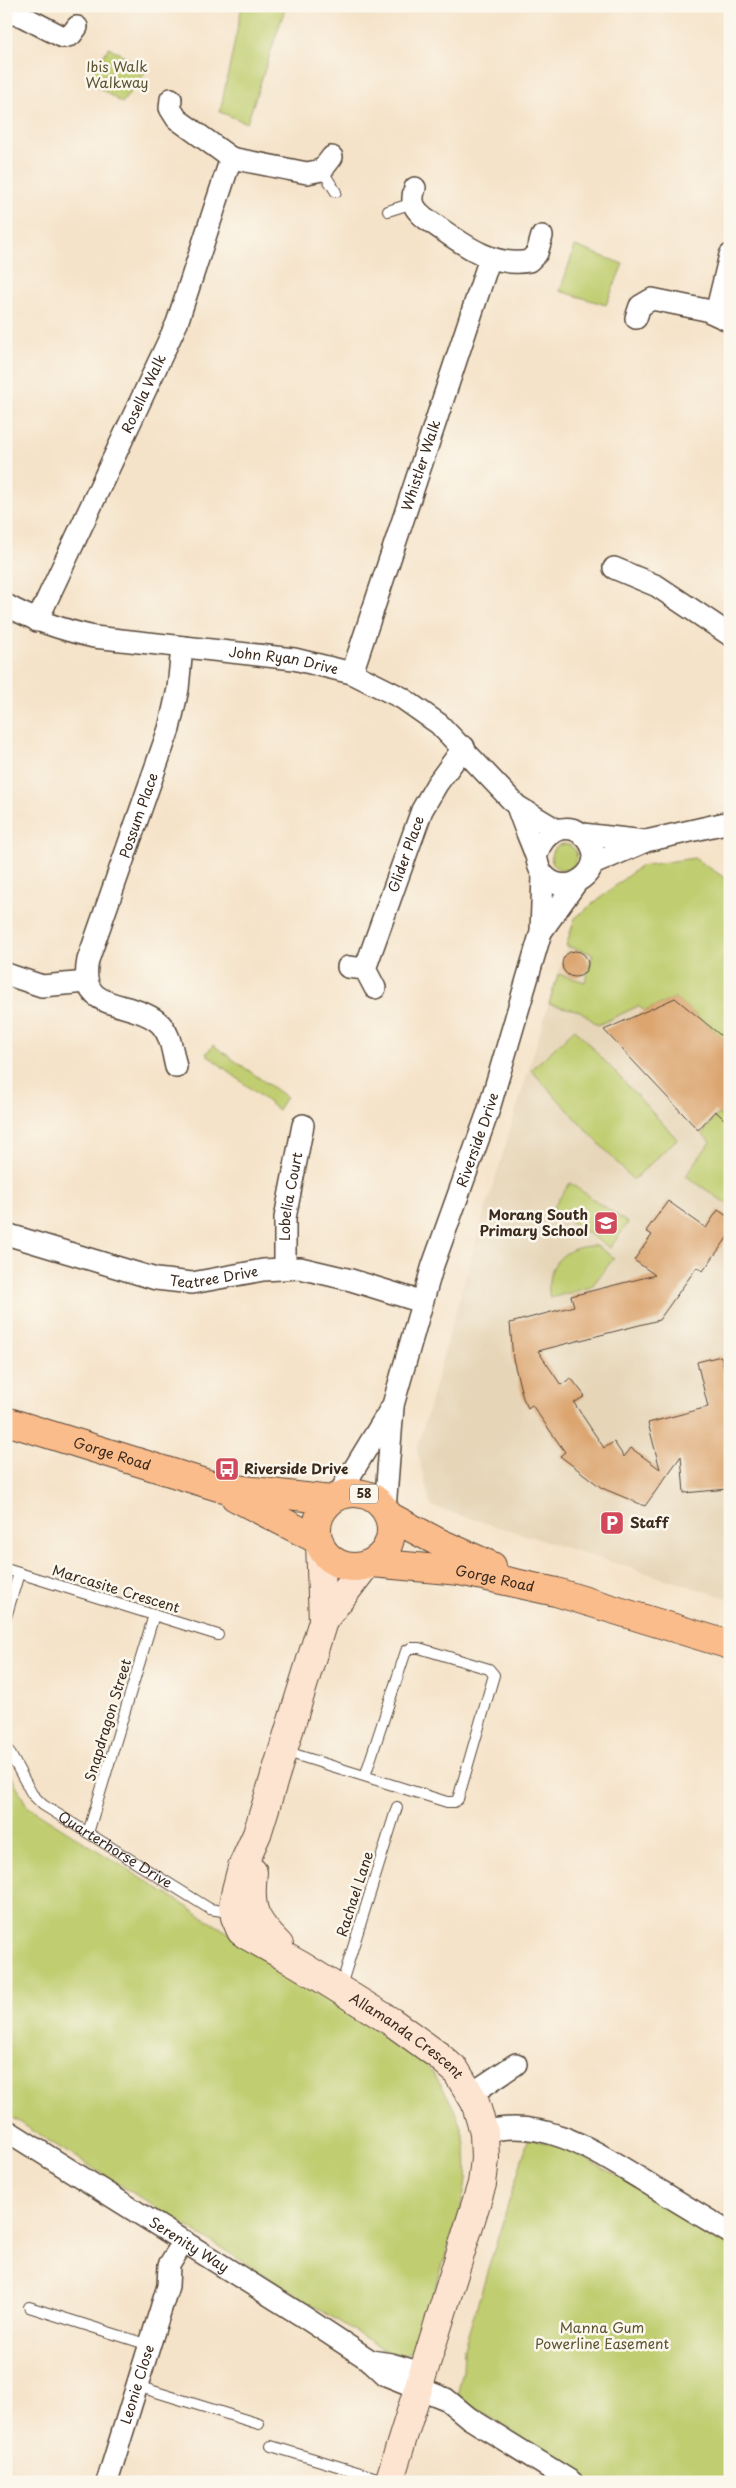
<svg xmlns="http://www.w3.org/2000/svg" width="736" height="2488" font-family="'Playpen Sans',sans-serif">
  <rect width="100%" height="100%" fill="#fbf7ec"/>
  <filter id="ink" filterUnits="userSpaceOnUse"><feTurbulence type="fractalNoise" baseFrequency=".02" numOctaves="2"/><feDisplacementMap in="SourceGraphic" scale="10" xChannelSelector="R" yChannelSelector="G"/><feConvolveMatrix kernelMatrix="1 2 1 2 8 2 1 2 1" color-interpolation-filters="sRGB"/></filter>
  <filter id="wash" filterUnits="userSpaceOnUse"><feTurbulence type="fractalNoise" baseFrequency=".0096" numOctaves="4" result="noise"/><feDisplacementMap in="SourceGraphic" scale="20" xChannelSelector="R" yChannelSelector="G"/><feGaussianBlur stdDeviation="1.12" result="paint"/><feColorMatrix in="noise" values="0 0 0 0 0 0 0 0 0 0 0 0 0 0 0 0 0 1.4 0 .05"/><feComposite in="paint" operator="in"/></filter>
  <g filter="url(#wash)">
    <rect width="100%" height="100%" fill="#f5e3c9"/>
    <polygon fill="#e6d5b7" points="694,858 730,881 730,1599 431,1506 417,1449 471,1257 575,918 640,866"/>
    <g fill="#c0cd6f" stroke="#7e7c46">
      <polygon points="242,6 286,6 247,123 220,112"/>
      <polygon points="109,47 147,70 122,103 87,80"/>
      <polygon points="575,246 623,264 606,305 560,291"/>
      <circle cx="564" cy="857" r="13"/>
      <polygon points="694,858 730,881 730,1043 675,998 645,1011 638,1006 598,1025 580,1011 549,1004 558,974 585,982 593,954 566,946 575,918 640,866"/>
      <polygon points="575,1029 677,1139 633,1180 531,1070"/>
      <polygon points="213,1045 286,1097 278,1110 206,1054"/>
      <polygon points="718,1114 726,1121 730,1117 730,1206 686,1176 710,1142 702,1134"/>
      <polygon points="570,1183 628,1223 610,1248 552,1209"/>
      <path d="M597,1246L614,1258L591,1287L550,1298C543,1266 565,1244 597,1246Z"/>
      <path d="M6,1765L27,1806L413,2049C450,2090 477,2139 463,2197C460,2213 454,2229 449,2244C439,2276 430,2307 420,2339L412,2352L401,2355L388,2352L6,2114Z"/>
      <polygon points="529,2137 568,2150 629,2182 730,2245 730,2482 589,2482 457,2395 463,2372 464,2347"/>
    </g>
    <g id="blocks">
      <g fill="#dca56f">
        <circle cx="575" cy="964" r="13"/>
        <polygon points="675,998 730,1043 730,1124 715,1111 698,1130 604,1030"/>
        <polygon points="668,1201 706,1228 718,1210 730,1218 730,1234 703,1271 697,1267 659,1320 538,1351 561,1385 571,1378 585,1396 574,1403 604,1448 614,1442 624,1457 631,1448 660,1469 648,1423 708,1407 697,1362 721,1356 730,1392 728,1489 684,1493 681,1456 645,1506 602,1488 560,1456 565,1452 532,1405 528,1408 523,1398 513,1359 510,1323 574,1306 571,1296 655,1275 634,1260 652,1235 646,1231"/>
      </g>
    </g>
  </g>
  <g filter="url(#ink)">
    <use href="#blocks" fill-opacity="0" stroke="#574638" stroke-width="1"/>
    <g fill="none" stroke-linecap="round" stroke-linejoin="round">
      <defs>
        <g id="lane">
          <polyline points="322,170 336,192"/>
          <polyline points="388,211 413,203"/>
          <polyline points="6,1569 218,1635"/>
          <polyline points="6,1617 19,1573"/>
          <path id="s1" d="M6,1746L32,1794L43,1805L210,1909L222,1911L232,1909"/>
          <polyline points="284,1751 447,1802 454,1802 458,1799 494,1675 489,1669 419,1648 411,1648 406,1651 365,1776"/>
          <polyline points="88,1833 154,1615"/>
          <polyline points="340,1989 397,1807"/>
          <polyline points="29,2307 149,2345"/>
          <polyline points="137,2386 259,2424"/>
          <polyline points="271,2446 387,2481"/>
        </g>
        <g id="street">
          <polyline points="6,13 20,15 63,37 71,35 77,27"/>
          <polyline points="171,99 170,108 177,119 231,158"/>
          <path d="M415,188C410,202 414,209 425,218C455,238 490,269 529,261L537,253L542,236"/>
          <polyline points="716,313 730,255"/>
          <polyline points="636,318 640,306 652,299 706,310 730,321"/>
          <polyline points="614,568 657,586 730,635"/>
          <path id="s2" d="M6,605C34,621 63,630 94,637L294,659L352,673L402,698L439,724L517,806L557,830"/>
          <path id="s3" d="M37,621L177,323L231,158L307,173L322,170L332,157"/>
          <path id="s4" d="M352,673L490,258"/>
          <path d="M517,806C522,822 529,837 535,853C538,860 537,868 543,874C565,902 610,869 588,840C570,817 541,832 537,855"/>
          <polyline points="582,834 645,841"/>
          <polyline points="593,864 646,841 730,822"/>
          <polyline points="541,932 576,883"/>
          <polyline points="348,967 365,969 375,988"/>
          <path id="s5" d="M365,969L422,810L437,784L464,747"/>
          <polyline points="6,974 42,986 87,982"/>
          <path id="s6" d="M176,1067C172,1051 171,1032 157,1021C129,999 77,1013 88,960L169,729L178,689L182,647"/>
          <path id="s7" d="M6,1234L156,1279L192,1283L263,1270L300,1268L351,1280L422,1302"/>
          <path id="s8" d="M285,1268V1218L303,1125"/>
          <path id="s9" d="M337,1497L393,1405L433,1265L488,1112L541,932L543,875"/>
          <polyline points="385,1509 393,1407"/>
          <polyline points="471,2094 516,2064"/>
          <path id="s10" d="M6,2130L301,2315L371,2361L386,2375L446,2399L469,2418L572,2482"/>
          <path d="M484,2132C543,2116 593,2150 641,2179C670,2197 700,2215 730,2233"/>
          <polyline points="371,2361 391,2364 422,2373"/>
          <path id="s11" d="M107,2482L168,2286L169,2265L184,2241"/>
        </g>
        <g id="secondary">
          <path id="s12" d="M320,1543L323,1621L257,1834L242,1867L236,1890L233,1906L235,1917L241,1931L248,1936L300,1965L392,2022L439,2056L456,2071L475,2102L484,2132L485,2159L482,2184L389,2482"/>
          <polyline points="323,1621 366,1565"/>
          <path d="M253,1872C249,1909 253,1919 279,1945"/>
        </g>
        <g id="primary">
          <path id="s13" d="M6,1421L218,1487L331,1500"/>
          <circle cx="354" cy="1530" r="37"/>
          <polyline points="235,1497 318,1540"/>
          <polyline points="389,1516 438,1542 492,1566"/>
          <path id="s14" d="M372,1563L460,1571L556,1592L730,1645"/>
        </g>
      </defs>
      <use href="#lane" stroke="#574638" stroke-width="12"/>
      <use href="#street" stroke="#574638" stroke-width="24"/>
      <use href="#secondary" stroke="#574638" stroke-width="30"/>
      <use href="#primary" stroke="#574638" stroke-width="30"/>
      <use href="#lane" stroke="#fff" stroke-width="10"/>
      <use href="#street" stroke="#fff" stroke-width="21"/>
      <use href="#secondary" stroke="#fde4d1" stroke-width="28"/>
      <use href="#primary" stroke="#fabc8b" stroke-width="28"/>
    </g>
  </g>
  <defs>
    <symbol id="school-square" viewBox="-11 -11 22 22"><rect x="-9" y="-9" width="18" height="18" rx="4" fill="#d1495b" stroke="#fbf7ec"/><path d="M0-5L7-2L0 1L-7-2ZM-4 1L0 2.5L4 1V4Q0 6-4 4Z" fill="#fff"/></symbol>
    <symbol id="bus-square" viewBox="-11 -11 22 22"><rect x="-9" y="-9" width="18" height="18" rx="4" fill="#d1495b" stroke="#fbf7ec"/><path d="M-5-6H5V4H4V6H2V4H-2V6H-4V4H-5ZM-3.5-4V0h7V-4ZM-3.5 1.2v1.5H-2V1.2ZM2 1.2v1.5H3.5V1.2Z" fill="#fff"/></symbol>
    <symbol id="parking-square" viewBox="-11 -11 22 22"><rect x="-9" y="-9" width="18" height="18" rx="4" fill="#d1495b" stroke="#fbf7ec"/><path d="M-3.5-5.5H1a3.5 3.5 0 0 1 0 7H-1V5.5H-3.5ZM-1-3.4V-.6H.8a1.4 1.4 0 0 0 0-2.8Z" fill="#fff"/></symbol>
  </defs>
  <g fill-rule="evenodd">
    <use href="#school-square" x="592" y="1209" width="28" height="28"/>
    <use href="#bus-square" x="213" y="1455" width="28" height="28"/>
    <use href="#parking-square" x="598" y="1509" width="28" height="28"/>
  </g>
  <g text-anchor="middle" stroke-width="5" stroke-linejoin="round" paint-order="stroke">
    <rect fill="#fbf7ec" stroke="#75685c" stroke-width="1" x="350" y="1484.5" width="28" height="19" rx="4"/>
    <g font-size="12" font-weight="bold" fill="#3b2a1e">
      <text x="364" y="1498">58</text>
    </g>
    <g font-size="14" fill="#5c5332" stroke="#fbf7ec">
      <text x="117" y="72">Ibis Walk<tspan x="117" dy="16">Walkway</tspan></text>
      <text x="602" y="2333">Manna Gum<tspan x="602" dy="16">Powerline Easement</tspan></text>
    </g>
    <g font-size="14" fill="#3b2a1e" stroke="#fbf7ec">
      <text dy="5" stroke="none"><textPath href="#s3" startOffset="251">Rosella Walk</textPath></text>
      <text dy="5" stroke="none"><textPath href="#s4" startOffset="219">Whistler Walk</textPath></text>
      <text dy="5" stroke="none"><textPath href="#s2" startOffset="285">John Ryan Drive</textPath></text>
      <text dy="5" stroke="none"><textPath href="#s6" startOffset="309">Possum Place</textPath></text>
      <text dy="5" stroke="none"><textPath href="#s5" startOffset="122">Glider Place</textPath></text>
      <text dy="5" stroke="none"><textPath href="#s9" startOffset="386">Riverside Drive</textPath></text>
      <text dy="5" stroke="none"><textPath href="#s8" startOffset="72">Lobelia Court</textPath></text>
      <text dy="5" stroke="none"><textPath href="#s7" startOffset="215">Teatree Drive</textPath></text>
      <text dy="5" stroke="none"><textPath href="#s13" startOffset="111">Gorge Road</textPath></text>
      <text dy="5" stroke="none"><textPath href="#s14" startOffset="124">Gorge Road</textPath></text>
      <text transform="translate(116 1589) rotate(17)" y="5">Marcasite Crescent</text>
      <text transform="translate(108 1720) rotate(-73)" y="5">Snapdragon Street</text>
      <text dy="5" stroke="none"><textPath href="#s1" startOffset="155">Quarterhorse Drive</textPath></text>
      <text transform="translate(355 1894) rotate(-72)" y="5">Rachael Lane</text>
      <text dy="5" stroke="none"><textPath href="#s12" startOffset="600">Allamanda Crescent</textPath></text>
      <text dy="5" stroke="none"><textPath href="#s10" startOffset="216">Serenity Way</textPath></text>
      <text dy="5" stroke="none"><textPath href="#s11" startOffset="102">Leonie Close</textPath></text>
    </g>
    <g font-size="14" font-weight="bold" fill="#3b2a1e" stroke="#fbf7ec" text-anchor="start">
      <text x="588" y="1220" text-anchor="end">Morang South<tspan x="588" dy="16">Primary School</tspan></text>
      <text x="244" y="1474">Riverside Drive</text>
      <text x="630" y="1528">Staff</text>
    </g>
  </g>
  <rect width="736" height="2488" fill="none" stroke="#fbf7ec" stroke-width="25"/>
</svg>
